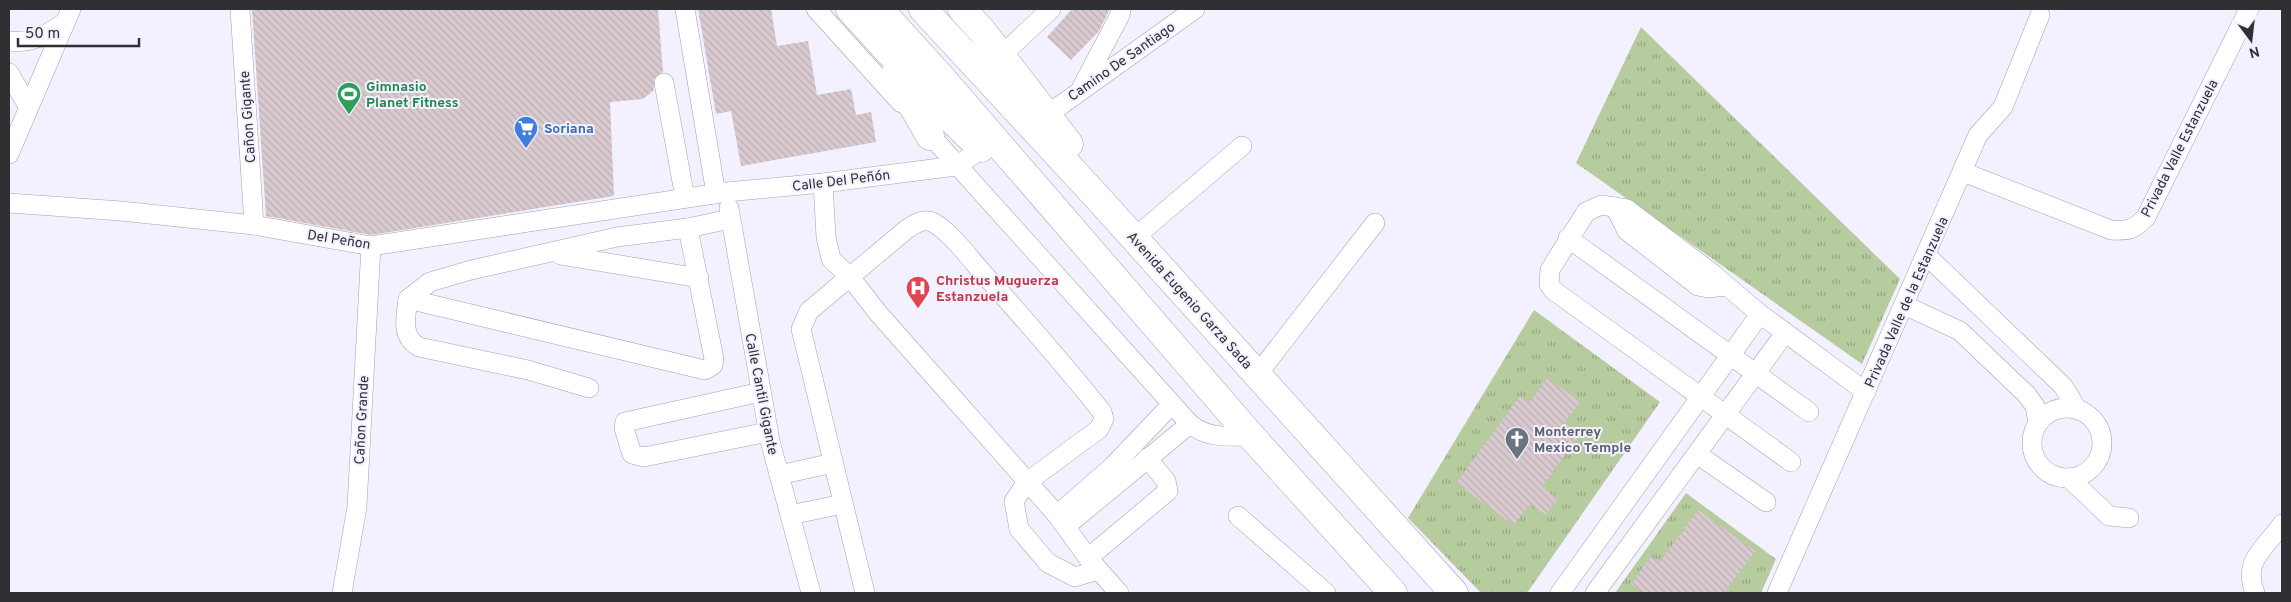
<svg xmlns="http://www.w3.org/2000/svg" width="2291" height="602" font-family="Overpass,sans-serif">
  <defs>
    <pattern id="grass-tufts" width="24" height="20" patternUnits="userSpaceOnUse" patternTransform="scale(1.25)"><rect width="24" height="20" fill="#b7cc9e"/><path d="M3 7l-1-3M5 7V3M7 7l1-3M15 17l-1-3M17 17v-4M19 17l1-3" fill="none" stroke="#95a682"/></pattern>
    <pattern id="building-back-hatch" width="6" height="6" patternUnits="userSpaceOnUse" patternTransform="scale(1.25)"><rect width="6" height="6" fill="#d9cad0"/><path d="M-1 5l2 2M0 0l6 6M5-1l2 2" fill="none" stroke="#bbaeb3"/></pattern>
  </defs>
  <rect width="100%" height="100%" fill="#f3f1ff"/>
  <g fill="url(#grass-tufts)">
    <polygon points="1641,27 1900,279 1862,364 1576,163"/>
    <polygon points="1534,310 1660,402 1527,593 1481,593 1408,518"/>
    <polygon points="1686,493 1776,559 1761,593 1615,593"/>
  </g>
  <g fill="url(#building-back-hatch)">
    <polygon points="252,9 658,9 663,72 654,79 654,90 643,99 610,102 614,196 371,235 266,216"/>
    <polygon points="698,9 771,9 777,46 808,41 817,95 851,89 856,115 871,112 876,142 741,166 731,111 716,114"/>
    <polygon points="1072,9 1110,9 1099,31 1071,60 1047,37"/>
    <polygon points="1547,378 1580,402 1562,426 1578,437 1542,487 1558,498 1546,515 1530,504 1514,525 1456,483 1520,396 1529,403"/>
    <polygon points="1698,510 1755,551 1724,593 1645,593 1631,584 1651,556 1660,562"/>
  </g>
  <g fill="none" stroke-linecap="round" stroke-linejoin="round">
    <defs>
      <g id="minor">
        <polyline points="240,9 254,225"/>
        <polyline points="685,9 716,194"/>
        <polyline points="816,9 901,103"/>
        <path d="M9,41C31,44 46,35 64,23"/>
        <polyline points="1001,56 1051,9"/>
        <polyline points="9,73 28,106"/>
        <polyline points="664,83 685,198"/>
        <polyline points="1082,87 1120,15 1121,9"/>
        <polyline points="1047,115 1195,9"/>
        <path d="M923,127L1190,424C1208,439 1229,436 1251,436"/>
        <polyline points="9,154 71,9"/>
        <path d="M1963,172L2111,230C2128,231 2134,230 2146,217L2249,9"/>
        <polyline points="823,183 826,237 831,259 850,277 878,313 1057,515 1088,558 1119,593"/>
        <polyline points="9,203 121,211 254,225 371,246 727,192 823,183 956,166 982,149"/>
        <polyline points="1615,207 1627,231 1698,286 1708,288 1726,286"/>
        <polyline points="729,208 770,441 811,593"/>
        <polyline points="1134,238 1242,146"/>
        <polyline points="1568,238 1809,412"/>
        <polyline points="560,255 699,278"/>
        <polyline points="1926,255 2063,386 2077,409"/>
        <polyline points="408,299 705,370 713,365 714,359 688,228"/>
        <polyline points="1904,305 1960,331 2027,395 2035,406 2038,423"/>
        <polyline points="1257,375 1375,223"/>
        <path d="M589,388L528,370L419,347C400,336 406,317 408,299L430,282L471,270L617,237L688,228L730,219"/>
        <polyline points="761,392 625,422 624,428 632,454 644,457 768,432"/>
        <circle cx="2067" cy="443" r="35"/>
        <polyline points="1697,454 1766,502"/>
        <polyline points="1791,462 1553,290 1549,284 1550,270 1586,212 1601,205 1627,209 1713,274 1760,314 1866,392"/>
        <polyline points="779,475 833,463"/>
        <polyline points="2069,478 2109,516 2129,518"/>
        <polyline points="790,515 843,504"/>
        <polyline points="1057,515 1113,466 1172,404"/>
        <polyline points="1238,516 1326,593"/>
        <polyline points="1066,526 1190,424"/>
        <polyline points="1088,558 1168,491 1166,481 1147,458"/>
        <polyline points="342,593 357,507 371,246"/>
        <path d="M865,593L801,329L809,311L907,229C915,224 923,218 932,222C946,228 965,252 975,264C1019,313 1062,362 1102,412L1104,419L1099,429L1027,482L1014,501L1019,529L1048,563L1075,577L1098,570"/>
        <polyline points="1560,593 1760,314"/>
        <polyline points="1595,593 1785,333"/>
        <polyline points="1777,593 1978,135 2003,107 2040,15"/>
        <path d="M2255,593C2242,560 2265,549 2282,524"/>
      </g>
      <g id="highway">
        <polyline points="850,9 943,111 981,148"/>
        <polyline points="879,9 938,74 1251,436 1393,593"/>
        <polyline points="923,9 1097,197 1454,593"/>
        <polyline points="962,9 982,31 1069,144"/>
        <polyline points="895,75 930,136"/>
      </g>
    </defs>
    <use href="#minor" stroke="#a3a1ae" stroke-width="20"/>
    <use href="#highway" stroke="#a3a1ae" stroke-width="29"/>
    <use href="#minor" stroke="#fff" stroke-width="19"/>
    <use href="#highway" stroke="#fff" stroke-width="28"/>
  </g>
  <defs>
    <symbol id="stadium-pin" viewBox="-11 -11 22 30"><path d="M0 17L-7.5 6A9.5 9.5 0 1 1 7.5 6Z" fill="#2e9e5b" stroke="#f3f1ff"/><path d="M0-5a6.5 5 0 1 0 0 10a6.5 5 0 1 0 0-10ZM-3.5-1.8h7v3.6h-7Z" fill="#fff"/></symbol>
    <symbol id="supermarket-pin" viewBox="-11 -11 22 30"><path d="M0 17L-7.5 6A9.5 9.5 0 1 1 7.5 6Z" fill="#3f7fe0" stroke="#f3f1ff"/><path d="M-6-5.5h2.5l.6 2H6L4.5 2H-2.5L-4.4-4H-6ZM-1.5 3.2a1.3 1.3 0 1 0 .1 0ZM3 3.2a1.3 1.3 0 1 0 .1 0Z" fill="#fff"/></symbol>
    <symbol id="hospital-pin" viewBox="-11 -11 22 30"><path d="M0 17L-7.5 6A9.5 9.5 0 1 1 7.5 6Z" fill="#e0444e" stroke="#f3f1ff"/><path d="M-5-5h3v3.5h4V-5h3V5h-3V1.5h-4V5h-3Z" fill="#fff"/></symbol>
    <symbol id="church-pin" viewBox="-11 -11 22 30"><path d="M0 17L-7.5 6A9.5 9.5 0 1 1 7.5 6Z" fill="#6b7280" stroke="#f3f1ff"/><path d="M-1.2-6h2.4v3.5h3.3v2.4h-3.3V6h-2.4V-.1h-3.3v-2.4h3.3Z" fill="#fff"/></symbol>
  </defs>
  <g fill-rule="evenodd">
    <use href="#stadium-pin" x="335" y="80" width="28" height="38"/>
    <use href="#supermarket-pin" x="512" y="114" width="28" height="38"/>
    <use href="#hospital-pin" x="904" y="274" width="28" height="38"/>
    <use href="#church-pin" x="1503" y="425" width="28" height="38"/>
  </g>
  <g text-anchor="middle" stroke-width="4" stroke-linejoin="round" paint-order="stroke">
    <g font-size="14" fill="#302f34" stroke="#f3f1ff">
      <text transform="translate(1121 61) rotate(-35)" y="5">Camino De Santiago</text>
      <text transform="translate(247 117) rotate(-94)" y="5">Cañon Gigante</text>
      <text transform="translate(2179 148) rotate(-63)" y="5">Privada Valle Estanzuela</text>
      <text transform="translate(841 180) rotate(-7)" y="5">Calle Del Peñón</text>
      <text transform="translate(339 239) rotate(9)" y="5">Del Peñon</text>
      <text transform="translate(1190 300) rotate(48)" y="5">Avenida Eugenio Garza Sada</text>
      <text transform="translate(1906 302) rotate(-66)" y="5">Privada Valle de la Estanzuela</text>
      <text transform="translate(762 394) rotate(79)" y="5">Calle Cantil Gigante</text>
      <text transform="translate(361 420) rotate(-87)" y="5">Cañon Grande</text>
    </g>
    <g font-size="14" font-weight="bold" fill="#27864d" stroke="#f3f1ff" text-anchor="start">
      <text x="366" y="91">Gimnasio<tspan x="366" dy="16">Planet Fitness</tspan></text>
    </g>
    <g font-size="14" font-weight="bold" fill="#366cbe" stroke="#f3f1ff" text-anchor="start">
      <text x="544" y="133">Soriana</text>
    </g>
    <g font-size="14" font-weight="bold" fill="#be3a42" stroke="#f3f1ff" text-anchor="start">
      <text x="936" y="285">Christus Muguerza<tspan x="936" dy="16">Estanzuela</tspan></text>
    </g>
    <g font-size="14" font-weight="bold" fill="#5b616d" stroke="#f3f1ff" text-anchor="start">
      <text x="1534" y="436">Monterrey<tspan x="1534" dy="16">Mexico Temple</tspan></text>
    </g>
  </g>
  <rect width="2291" height="602" fill="none" stroke="#302f34" stroke-width="20"/>
  <g transform="translate(2251 40) rotate(165)" stroke="#f3f1ff" stroke-width="4" paint-order="stroke">
  <path d="M0-4L9 19L0 12L-9 19Z" fill="#302f34"/>
  <text y="-8" font-size="14" font-weight="bold" text-anchor="middle" fill="#302f34">N</text>
  </g>
  <path d="M18 38v8h121v-8" fill="none" stroke="#302f34" stroke-width="2.5"/>
  <text x="25" y="38" font-size="15" fill="#302f34" stroke="#f3f1ff" stroke-width="4" paint-order="stroke">50 m</text>
</svg>
